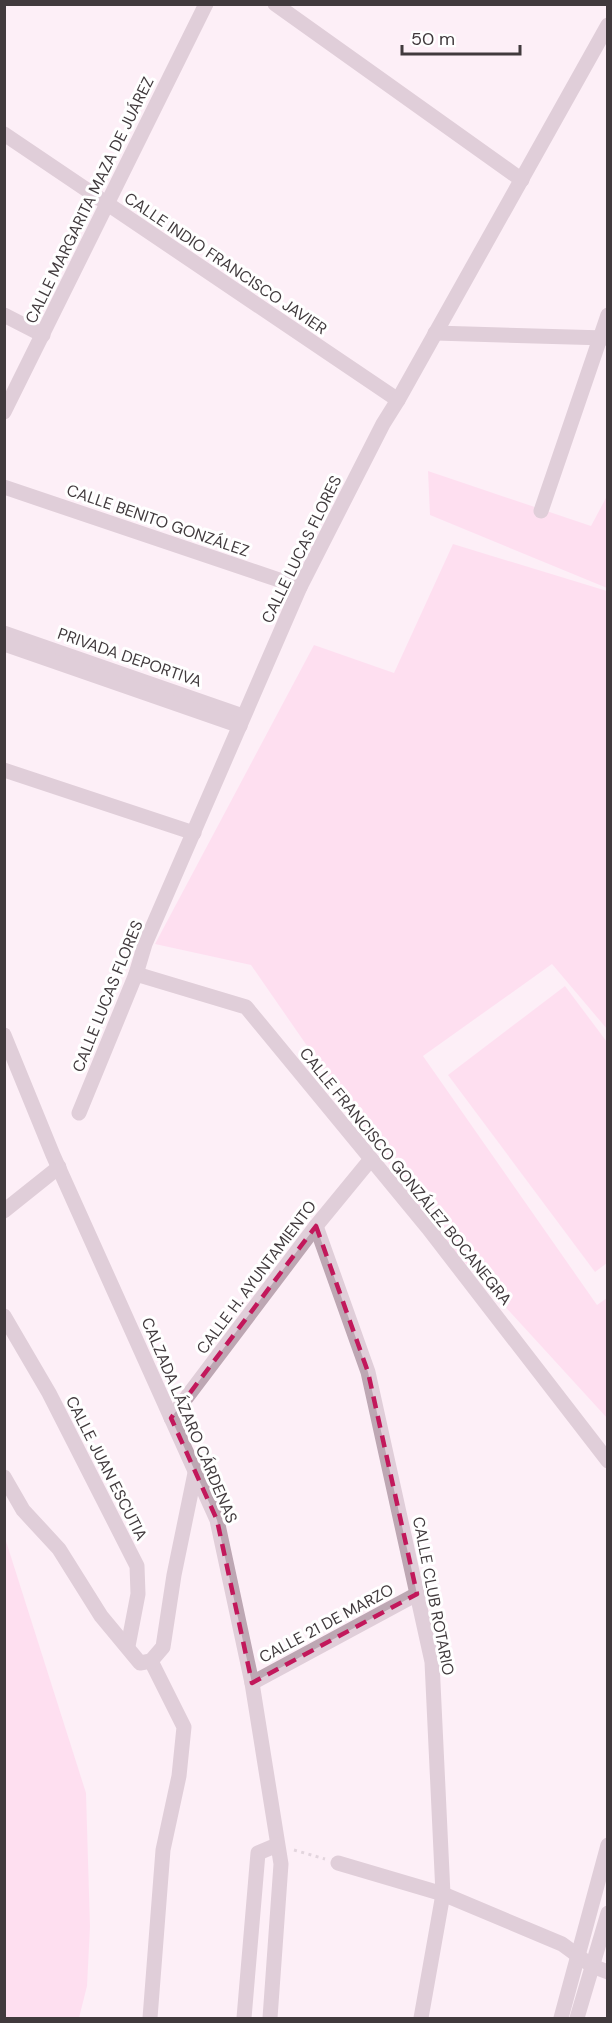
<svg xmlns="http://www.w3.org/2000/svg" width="612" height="2023" font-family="'DM Sans',sans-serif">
  <rect width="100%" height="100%" fill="#fdeff7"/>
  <g fill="#fecde7">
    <polygon points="428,471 591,526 607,496 607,588 430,515"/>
    <polygon points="453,544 607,591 607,1029 552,964 423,1056 597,1305 607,1298 607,1418 434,1229 251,965 155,944 314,645 394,673"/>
    <polygon points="565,986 607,1042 607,1263 595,1272 448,1075"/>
    <polygon points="5,1538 86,1793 90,1927 87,1986 79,2018 5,2018"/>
  </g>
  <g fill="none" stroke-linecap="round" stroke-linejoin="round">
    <polyline stroke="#c3b7be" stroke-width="3" stroke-dasharray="3 4.5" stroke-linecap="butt" points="294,1850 325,1859"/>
    <g stroke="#bda7b3" stroke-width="15">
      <polyline points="275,4 522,180"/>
      <polyline points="4,134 398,400"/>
      <polyline points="4,315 43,335"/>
      <polyline points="435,333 606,338"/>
      <polyline points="4,412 206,4"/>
      <polyline points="4,487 300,587"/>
      <polyline points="541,511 608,315"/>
      <polyline points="4,633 243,716"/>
      <polyline points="4,644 240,726"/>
      <polyline points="4,770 194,833"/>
      <polyline points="136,974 246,1007 428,1228 608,1461"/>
      <polyline points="4,1035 53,1155 217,1520 252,1683 281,1864 270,2018"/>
      <polyline points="79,1113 136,974 145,944 300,587 383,424 398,400 608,25"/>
      <polyline points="4,1211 59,1167"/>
      <polyline points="316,1226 368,1372 432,1662 443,1894 421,2018"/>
      <polyline points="4,1316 49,1393 137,1566 138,1594 128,1646"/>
      <polyline points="171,1418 316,1226 371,1159"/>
      <polyline points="4,1477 23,1510 59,1549 101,1616 140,1663 151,1661 184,1727 179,1776 163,1850 150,2018"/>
      <polyline points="151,1661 163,1647 174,1575 195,1473"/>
      <polyline points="252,1683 417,1594"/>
      <polyline points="338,1863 443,1894 562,1944 592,1966 608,1972"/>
      <polyline points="244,2018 258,1853 277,1845"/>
      <polyline points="561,2018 608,1845"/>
      <polyline points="577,2018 608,1913"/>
    </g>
  </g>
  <path d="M0 0H612V2023H0ZM316,1226L368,1372L417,1594L252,1683L217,1520L171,1418Z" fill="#fdeff7" fill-opacity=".55" fill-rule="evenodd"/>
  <path fill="none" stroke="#c2185b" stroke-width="4.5" stroke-dasharray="12 8" stroke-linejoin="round" d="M316,1226L368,1372L417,1594L252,1683L217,1520L171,1418Z"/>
  <g text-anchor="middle" stroke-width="6" stroke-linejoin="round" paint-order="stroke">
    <g font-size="16" fill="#413a3d" stroke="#fff">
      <text transform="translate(89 200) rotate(-64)" y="6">CALLE MARGARITA MAZA DE JUÁREZ</text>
      <text transform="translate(226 263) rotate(34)" y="6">CALLE INDIO FRANCISCO JAVIER</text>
      <text transform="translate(158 520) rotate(19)" y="6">CALLE BENITO GONZÁLEZ</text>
      <text transform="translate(301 549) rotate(-64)" y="6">CALLE LUCAS FLORES</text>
      <text transform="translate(130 657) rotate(19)" y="6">PRIVADA DEPORTIVA</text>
      <text transform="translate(107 996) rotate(-68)" y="6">CALLE LUCAS FLORES</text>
      <text transform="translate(406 1176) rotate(51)" y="6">CALLE FRANCISCO GONZÁLEZ BOCANEGRA</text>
      <text transform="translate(256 1277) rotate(-53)" y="6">CALLE H. AYUNTAMIENTO</text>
      <text transform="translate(190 1420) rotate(67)" y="6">CALZADA LÁZARO CÁRDENAS</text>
      <text transform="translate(107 1468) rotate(63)" y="6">CALLE JUAN ESCUTIA</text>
      <text transform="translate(434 1596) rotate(79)" y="6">CALLE CLUB ROTARIO</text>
      <text transform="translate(326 1623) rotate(-28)" y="6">CALLE 21 DE MARZO</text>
    </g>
  </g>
  <rect width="612" height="2023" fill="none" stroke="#413a3d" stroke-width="12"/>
  <path d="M402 45v9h118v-9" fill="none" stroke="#413a3d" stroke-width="3"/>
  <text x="411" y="45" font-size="18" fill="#413a3d" stroke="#ffffff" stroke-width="4.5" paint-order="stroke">50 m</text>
</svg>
